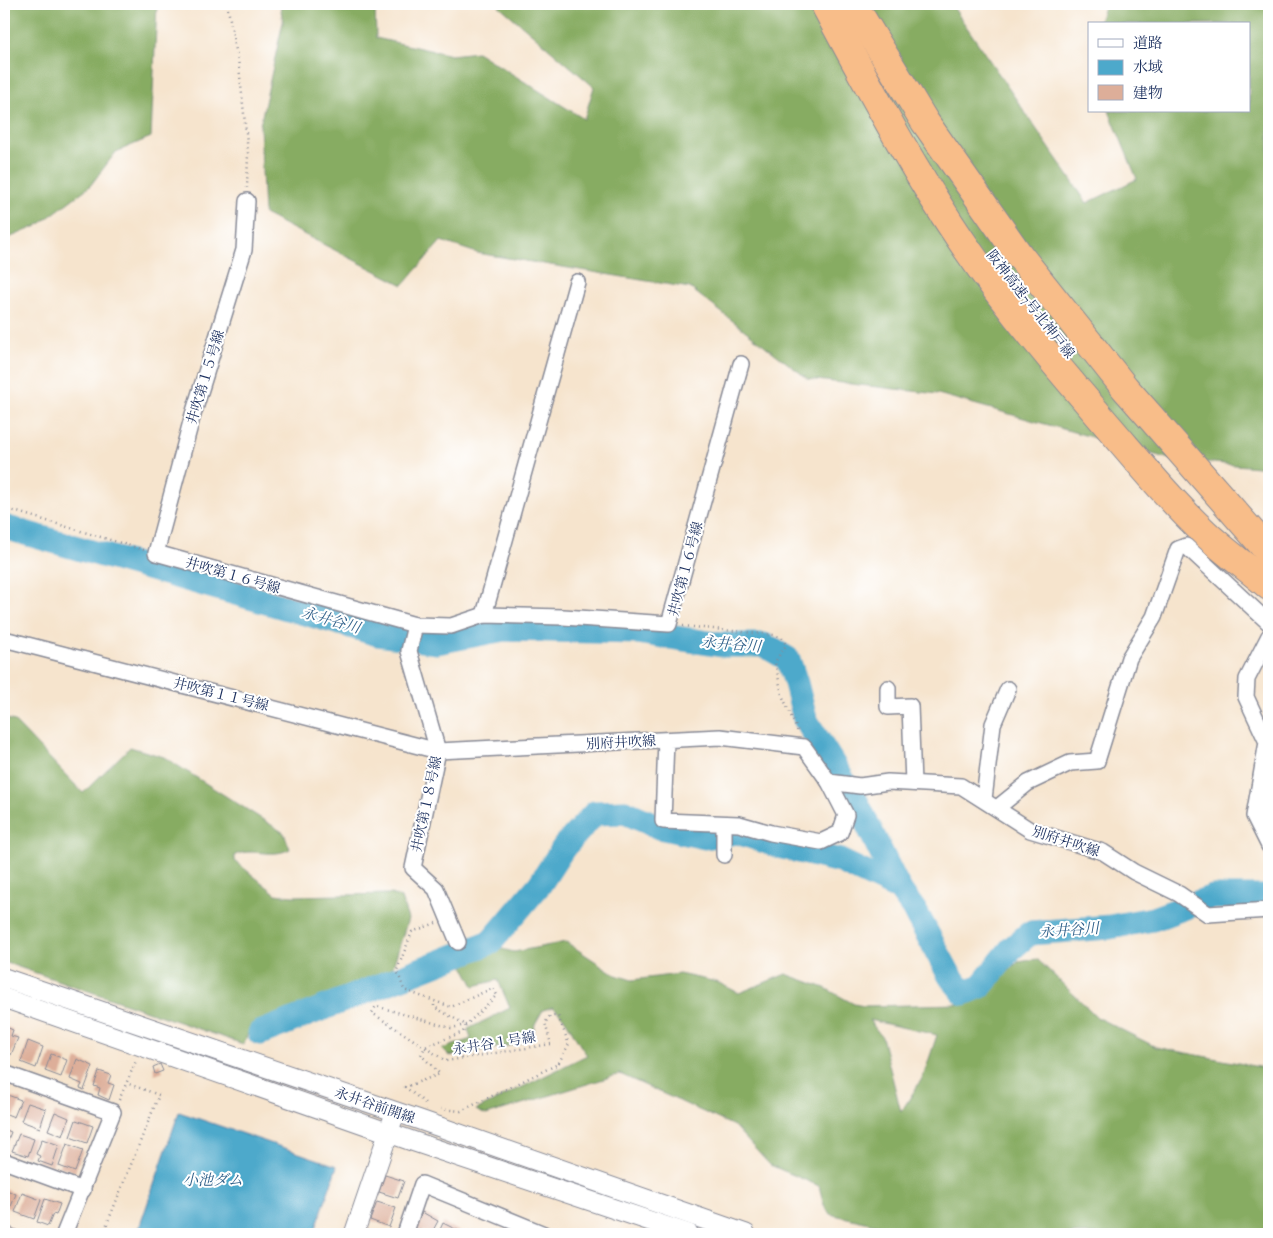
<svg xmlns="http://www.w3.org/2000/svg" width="1273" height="1238" font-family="'IM FELL English','Noto Serif JP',serif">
  <rect width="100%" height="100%" fill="#fff"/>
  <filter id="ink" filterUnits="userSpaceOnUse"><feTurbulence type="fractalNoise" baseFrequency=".02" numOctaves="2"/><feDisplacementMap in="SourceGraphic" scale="10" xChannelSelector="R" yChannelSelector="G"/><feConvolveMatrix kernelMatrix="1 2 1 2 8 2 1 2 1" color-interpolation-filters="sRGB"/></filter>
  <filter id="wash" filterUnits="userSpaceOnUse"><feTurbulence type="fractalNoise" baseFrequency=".0096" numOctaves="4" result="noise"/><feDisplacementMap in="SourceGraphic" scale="20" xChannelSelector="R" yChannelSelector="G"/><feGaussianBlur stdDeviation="1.12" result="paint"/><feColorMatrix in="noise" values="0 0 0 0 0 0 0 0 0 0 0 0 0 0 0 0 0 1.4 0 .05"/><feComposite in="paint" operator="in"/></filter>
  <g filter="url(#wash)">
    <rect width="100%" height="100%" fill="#f6e4cd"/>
    <g fill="#87ac62" stroke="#516e60" fill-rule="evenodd">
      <polygon points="4,4 157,4 151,137 116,152 90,186 37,226 4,240"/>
      <polygon points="280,4 375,4 376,38 451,55 477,52 584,119 594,87 497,4 951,4 1087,203 1137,179 1109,111 1249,111 1249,24 1098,24 1105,4 1269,4 1269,468 1170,459 938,394 808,379 690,288 477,253 441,241 403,285 264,214 260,125 283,22"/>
      <path d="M4,718L14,721L83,793L130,747L164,757L284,833L290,849C271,859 254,847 235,855V861L240,865L276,894L292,896L391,894L401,898L408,919L390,976L250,1030L243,1044L4,962Z"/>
      <path d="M566,942L616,975L632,980L679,974L717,982L739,993L786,974L825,988L854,1004L864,1006L961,1004L995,985L1018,962L1037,959L1098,1018L1156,1047L1269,1069V1234H1054L1047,1232L1045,1234H917L830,1214L824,1205L819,1186L770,1165L734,1126L620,1074L486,1115L476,1110L587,1055C574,1039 569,1019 553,1007L543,1010L535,1024L533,1035L519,1044L449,1056L442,1049L471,1039L468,1029L510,1008L498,980L474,986L464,967L470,959L494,947L514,952ZM869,1020L937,1035L923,1077L901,1112L882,1037Z"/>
    </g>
    <polygon fill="#4da9cb" stroke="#346c94" points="179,1112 337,1166 314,1234 137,1234"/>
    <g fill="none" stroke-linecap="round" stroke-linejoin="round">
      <g stroke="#4da9cb" stroke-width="25">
        <polyline points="4,527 378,634 437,642 504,629 637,632 722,645 764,645 788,659 796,683 805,719 856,801 899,889 915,911 950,976 964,993 981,986 1011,949 1030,933 1110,927 1153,919 1213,897 1269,897"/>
        <polyline points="260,1033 491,942 540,884 564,847 595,813 625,812 659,827 705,837 737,832 779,846 840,861 899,889"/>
      </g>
    </g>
    <g id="blocks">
      <g fill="#ddae99">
        <polygon points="4,1026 13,1030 11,1036 18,1038 11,1055 4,1052"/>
        <polygon points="28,1041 43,1047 36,1068 21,1062"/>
        <polygon points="51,1054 67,1060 61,1077 45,1071"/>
        <polygon points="77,1059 93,1066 84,1090 80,1088 82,1084 70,1079"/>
        <polygon points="160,1064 163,1071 155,1074 153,1067"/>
        <polygon points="99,1071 111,1075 108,1083 114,1085 109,1100 98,1095 100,1088 94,1086"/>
        <polygon points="5,1094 21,1100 14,1117 4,1113"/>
        <polygon points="28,1103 46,1109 40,1128 21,1121"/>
        <polygon points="55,1112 69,1118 63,1136 48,1130"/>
        <polygon points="76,1120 93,1126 87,1143 70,1137"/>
        <polygon points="4,1129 11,1132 4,1150"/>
        <polygon points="19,1134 34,1139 28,1156 12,1151"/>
        <polygon points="42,1139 59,1145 52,1166 38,1161 40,1156 36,1154"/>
        <polygon points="67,1144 83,1150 75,1172 59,1166"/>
        <polygon points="385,1175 404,1181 398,1198 379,1192"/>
        <polygon points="4,1189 16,1194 10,1209 4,1206"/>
        <polygon points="22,1193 41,1200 34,1219 15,1212"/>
        <polygon points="45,1199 60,1204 56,1215 53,1214 48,1226 37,1222"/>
        <polygon points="377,1202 396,1208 389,1227 370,1220"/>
        <polygon points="422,1212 438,1221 431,1234 414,1228"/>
        <polygon points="443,1223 459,1231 458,1234 438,1234"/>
        <polygon points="4,1224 22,1233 21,1234 4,1234"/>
      </g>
    </g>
  </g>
  <g filter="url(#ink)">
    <use href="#blocks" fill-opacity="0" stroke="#888a96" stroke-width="1"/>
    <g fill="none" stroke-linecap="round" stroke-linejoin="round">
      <defs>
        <g id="minor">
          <polyline points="247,201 244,250 192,418 156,553 415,625 451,626 484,615 563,617 669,624 741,364"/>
          <polyline points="484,615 577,282"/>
          <polyline points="415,625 409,651 438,751 413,868 436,889 458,942"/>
          <polyline points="1269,636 1247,679 1246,697 1267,742 1254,816 1269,846"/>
          <polyline points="4,639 438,751 720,737 804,747 829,782 846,815 840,833 821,842 771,833 739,824 663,821 666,740"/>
          <polyline points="888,688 888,707 910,706 913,783"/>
          <polyline points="829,782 860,786 888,782 961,786 1030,830 1103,852 1134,872 1179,894 1208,914 1269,910"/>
          <polyline points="984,799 993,724 1008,689"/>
          <polyline points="997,808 1028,783 1070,763 1097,761 1129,658 1154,617 1178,549 1186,546 1269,623"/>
          <polyline points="724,824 724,855"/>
          <polyline points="4,1073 113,1112 64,1234"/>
          <polyline points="4,1161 83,1190"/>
          <polyline points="405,1234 422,1184 544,1234"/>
        </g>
        <g id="tertiary">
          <polyline points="4,978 420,1120 746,1234"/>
          <polyline points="4,998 412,1141 689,1234"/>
          <polyline points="354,1234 392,1122"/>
        </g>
        <g id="motorway">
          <polyline points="853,4 925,122 1019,255 1125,388 1269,552"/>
          <path d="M826,7C870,89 914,172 967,249C1010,311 1059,369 1108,426C1140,463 1170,500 1205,533C1225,552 1248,568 1269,586"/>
        </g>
      </defs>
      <use href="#minor" stroke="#888a96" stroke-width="18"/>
      <use href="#tertiary" stroke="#888a96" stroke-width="21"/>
      <use href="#motorway" stroke="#888a96" stroke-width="30"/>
      <g stroke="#888a96" stroke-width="2.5" stroke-dasharray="1 4" stroke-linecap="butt">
        <polyline points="227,4 239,66 248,152 247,188"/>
        <polyline points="4,508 144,550"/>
        <polyline points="683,626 774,635 782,638 786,645 775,662 782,695 798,732"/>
        <polyline points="436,923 412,932 397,970 404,990 451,1007 493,988 497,995 466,1025 451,1028 376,1006 372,1013 446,1061 551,1044 545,1023 550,1016 558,1016 569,1044 558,1064 461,1111 441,1109"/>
        <polyline points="119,1100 136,1061"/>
        <polyline points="425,1103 405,1087 440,1074 421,1055 425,1047 463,1032 466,1025 434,1007 434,1001"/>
        <polyline points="103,1234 159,1095 126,1083"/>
      </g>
      <use href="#minor" stroke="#fff" stroke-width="15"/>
      <use href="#tertiary" stroke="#fff" stroke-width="19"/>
      <use href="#motorway" stroke="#f8bd89" stroke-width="28"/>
    </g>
  </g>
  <g text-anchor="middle" stroke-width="4" stroke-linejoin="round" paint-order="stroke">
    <g font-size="14" fill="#1b2f5e" stroke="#fff">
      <text transform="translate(1031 304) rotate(52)" y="5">阪神高速7号北神戸線</text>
      <text transform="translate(205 377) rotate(-73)" y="5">井吹第１５号線</text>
      <text transform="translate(685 569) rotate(-75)" y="5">井吹第１６号線</text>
      <text transform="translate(233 575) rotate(16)" y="5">井吹第１６号線</text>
      <text transform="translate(221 694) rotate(14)" y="5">井吹第１１号線</text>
      <text transform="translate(621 742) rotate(-3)" y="5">別府井吹線</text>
      <text transform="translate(426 804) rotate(-78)" y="5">井吹第１８号線</text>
      <text transform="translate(1066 841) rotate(18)" y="5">別府井吹線</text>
      <text transform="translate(494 1043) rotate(-9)" y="5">永井谷１号線</text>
      <text transform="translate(375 1105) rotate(19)" y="5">永井谷前開線</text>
    </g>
    <g font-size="15" font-style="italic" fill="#2f608a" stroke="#fff">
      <text transform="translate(331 620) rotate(16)" y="5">永井谷川</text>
      <text transform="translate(731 644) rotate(5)" y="5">永井谷川</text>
      <text transform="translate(1069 930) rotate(-4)" y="5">永井谷川</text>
      <text x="213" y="1185">小池ダム</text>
    </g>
  </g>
  <rect width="1273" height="1238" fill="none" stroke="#fff" stroke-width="20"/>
  <rect x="1088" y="22" width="162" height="90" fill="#ffffff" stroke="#a4acbf"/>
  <rect x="1098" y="39" width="25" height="8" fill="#ffffff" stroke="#a4acbf"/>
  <text x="1133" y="48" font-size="15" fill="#1b2f5e">道路</text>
  <rect x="1098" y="60" width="25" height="15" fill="#4da9cb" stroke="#a4acbf"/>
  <text x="1133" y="72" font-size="15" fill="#1b2f5e">水域</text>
  <rect x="1098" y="85" width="25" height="15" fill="#ddae99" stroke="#a4acbf"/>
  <text x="1133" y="98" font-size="15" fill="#1b2f5e">建物</text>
</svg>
